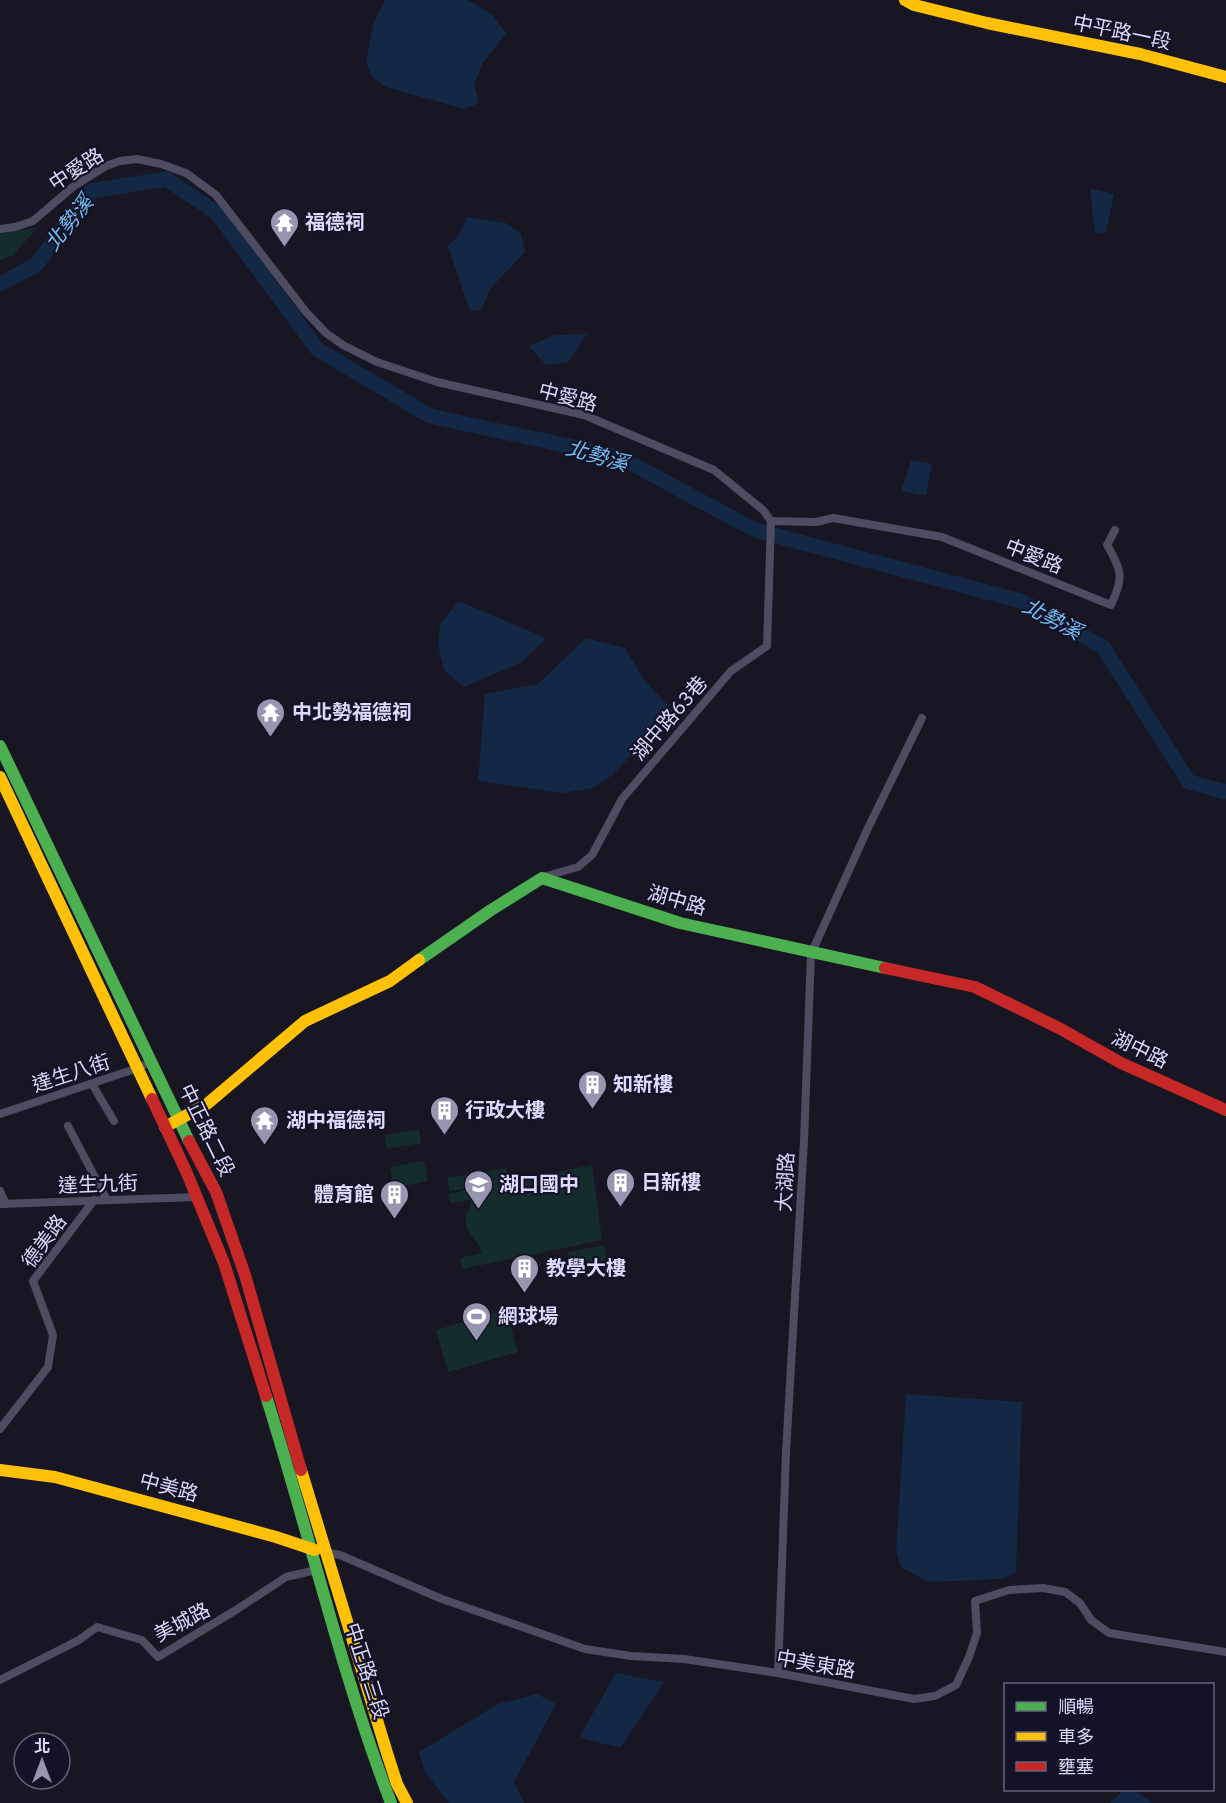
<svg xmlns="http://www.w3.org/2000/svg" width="1226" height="1803" font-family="'IBM Plex Sans','Noto Sans TC',sans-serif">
  <rect width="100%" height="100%" fill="#181622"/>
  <g fill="#152c2c">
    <polygon points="37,228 12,256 0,260 0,233"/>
    <polygon points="419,1129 421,1143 387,1149 385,1135"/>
    <polygon points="424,1161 428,1181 394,1188 390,1167"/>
    <path d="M592,1165L602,1240L462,1269L460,1258L482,1253C478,1239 463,1233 466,1216C468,1211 471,1208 471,1202L469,1200L450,1203L448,1194L507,1182L450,1191L447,1178L506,1168L509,1182Z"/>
    <polygon points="604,1245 607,1263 571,1269 568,1252"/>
    <polygon points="506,1310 518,1352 448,1372 436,1330"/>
  </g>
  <g fill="#132845">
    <polygon points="385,0 468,0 491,14 506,33 482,64 474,85 479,103 464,109 386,87 372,77 366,62 374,22"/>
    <polygon points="1090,188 1114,194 1106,232 1095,234"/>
    <polygon points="468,217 506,223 521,234 525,252 490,289 482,309 470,311 448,246 458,236"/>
    <polygon points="587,334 568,362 546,365 529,346 555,335"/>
    <polygon points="911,460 932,464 926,496 901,491"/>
    <polygon points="459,601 546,638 522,662 464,687 444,670 438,645 440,624"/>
    <polygon points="586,638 625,648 644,680 674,712 611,776 593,788 562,793 478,781 485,694 538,684"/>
    <polygon points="906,1394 1022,1402 1016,1573 1002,1579 928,1582 901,1567 896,1552"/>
    <polygon points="616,1673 664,1682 620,1748 585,1739 580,1736"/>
    <polygon points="537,1694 556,1704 514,1782 524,1803 449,1803 425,1772 419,1752 498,1704"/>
    <polygon points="1124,1790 1133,1790 1153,1803 1110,1803"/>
  </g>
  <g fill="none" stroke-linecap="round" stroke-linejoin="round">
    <polyline stroke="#132845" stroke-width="15" points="0,284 36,265 91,191 166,179 217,213 317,349 430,416 619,457 755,530 1021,601 1103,647 1189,782 1226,792"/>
    <g stroke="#4d4c61" stroke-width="8">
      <path d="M0,229L15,227L33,221L74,186L106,166L120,161L137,159L161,164L186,173L216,195L306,312L326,333L343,345L377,362L437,382L584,415L714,470L763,510L771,521L816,522L833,518L942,537L1111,605C1124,578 1122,570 1107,545L1115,530"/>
      <polyline points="543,877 578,867 592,855 622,799 731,671 767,646 771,521"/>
      <polyline points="92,1084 114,1121"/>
      <polyline points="0,1114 138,1068 152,1061"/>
      <polyline points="68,1126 107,1200"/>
      <polyline points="0,1191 6,1204"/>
      <polyline points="0,1204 197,1197"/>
      <polyline points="0,1429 48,1367 53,1335 33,1281 94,1200"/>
      <polyline points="325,1552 340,1555 442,1599 585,1649 631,1656 684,1659 778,1673 914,1699 935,1696 956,1685 969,1657 977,1633 975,1601 1009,1590 1043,1588 1065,1592 1080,1603 1091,1620 1109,1633 1226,1652"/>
      <polyline points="778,1673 786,1453 804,1141 811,954 868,828 922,718"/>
      <polyline points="0,1680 79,1640 97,1627 142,1640 158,1657 236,1610 286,1577 316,1570"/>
    </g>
    <g stroke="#4caf50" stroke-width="12">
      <polyline points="0,746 189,1141"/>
      <polyline points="419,960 491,910 542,878 680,923 885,968"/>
      <path d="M266,1396C309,1532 340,1670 391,1803"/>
    </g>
    <g stroke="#ffc107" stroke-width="12">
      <polyline points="905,0 914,5 987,23 1140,54 1226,77"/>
      <polyline points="0,777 152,1099"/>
      <polyline points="165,1127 207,1104 305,1021 390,981 419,960"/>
      <polyline points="0,1470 55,1477 276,1537 315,1550"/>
      <polyline points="301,1470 387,1753 397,1784 407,1803"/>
    </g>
    <g stroke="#c62828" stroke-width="12">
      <polyline points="885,968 975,987 1059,1028 1121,1063 1226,1110"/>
      <polyline points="152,1099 186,1171 224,1263 266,1396"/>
      <polyline points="189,1141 216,1192 245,1275 301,1470"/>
    </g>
  </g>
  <defs>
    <symbol id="temple-pin" viewBox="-11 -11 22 30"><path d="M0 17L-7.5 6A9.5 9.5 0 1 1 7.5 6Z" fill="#9795b0" stroke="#141226"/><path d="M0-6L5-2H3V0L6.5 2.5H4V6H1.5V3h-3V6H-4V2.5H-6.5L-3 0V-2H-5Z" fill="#fff"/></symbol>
    <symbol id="building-pin" viewBox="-11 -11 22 30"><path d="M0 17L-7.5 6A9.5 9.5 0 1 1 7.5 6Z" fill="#9795b0" stroke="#141226"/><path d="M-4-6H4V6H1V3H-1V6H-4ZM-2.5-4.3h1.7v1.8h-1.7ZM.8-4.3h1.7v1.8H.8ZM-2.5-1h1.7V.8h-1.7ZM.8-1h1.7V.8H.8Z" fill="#fff"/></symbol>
    <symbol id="school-pin" viewBox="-11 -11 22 30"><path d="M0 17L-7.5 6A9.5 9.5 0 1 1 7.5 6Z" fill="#9795b0" stroke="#141226"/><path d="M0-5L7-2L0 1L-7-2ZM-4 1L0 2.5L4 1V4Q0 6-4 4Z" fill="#fff"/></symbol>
    <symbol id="stadium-pin" viewBox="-11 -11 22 30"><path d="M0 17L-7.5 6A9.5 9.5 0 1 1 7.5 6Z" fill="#9795b0" stroke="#141226"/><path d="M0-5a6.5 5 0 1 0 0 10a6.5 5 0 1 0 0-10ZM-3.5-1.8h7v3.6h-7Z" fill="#fff"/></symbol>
  </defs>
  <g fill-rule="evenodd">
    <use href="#temple-pin" x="268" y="206" width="33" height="45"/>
    <use href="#temple-pin" x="254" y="696" width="33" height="45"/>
    <use href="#building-pin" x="576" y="1068" width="33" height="45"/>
    <use href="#building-pin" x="428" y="1094" width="33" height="45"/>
    <use href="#temple-pin" x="248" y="1104" width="33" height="45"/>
    <use href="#building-pin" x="604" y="1166" width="33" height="45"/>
    <use href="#school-pin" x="462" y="1168" width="33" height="45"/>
    <use href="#building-pin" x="378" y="1178" width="33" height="45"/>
    <use href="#building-pin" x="508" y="1252" width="33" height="45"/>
    <use href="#stadium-pin" x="460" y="1300" width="33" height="45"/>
  </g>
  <g text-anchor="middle" stroke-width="4.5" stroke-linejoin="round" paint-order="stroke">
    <g font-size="20" fill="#dcdafc" stroke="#141226">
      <text transform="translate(1122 32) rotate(12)" y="7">中平路一段</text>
      <text transform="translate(76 169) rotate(-33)" y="7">中愛路</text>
      <text transform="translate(568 397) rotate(15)" y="7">中愛路</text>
      <text transform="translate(1034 556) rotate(22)" y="7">中愛路</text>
      <text transform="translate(669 718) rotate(-49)" y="7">湖中路63巷</text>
      <text transform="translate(677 900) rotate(16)" y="7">湖中路</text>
      <text transform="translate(1140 1049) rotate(26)" y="7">湖中路</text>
      <text transform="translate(71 1073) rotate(-18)" y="7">達生八街</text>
      <text transform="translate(207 1130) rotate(64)" y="7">中正路二段</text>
      <text transform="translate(785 1182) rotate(-87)" y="7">大湖路</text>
      <text transform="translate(98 1184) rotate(-2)" y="7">達生九街</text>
      <text transform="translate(44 1241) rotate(-54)" y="7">德美路</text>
      <text transform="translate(169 1487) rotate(15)" y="7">中美路</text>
      <text transform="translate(182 1622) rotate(-28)" y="7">美城路</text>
      <text transform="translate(816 1664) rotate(10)" y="7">中美東路</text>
      <text transform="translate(367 1671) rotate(72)" y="7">中正路三段</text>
    </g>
    <g font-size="20" font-weight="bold" fill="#dcdafc" stroke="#141226" text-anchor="start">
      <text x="305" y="229">福德祠</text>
      <text x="292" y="719">中北勢福德祠</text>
      <text x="613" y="1091">知新樓</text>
      <text x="465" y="1117">行政大樓</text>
      <text x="286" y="1127">湖中福德祠</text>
      <text x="641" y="1189">日新樓</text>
      <text x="499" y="1191">湖口國中</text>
      <text x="374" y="1201" text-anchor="end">體育館</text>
      <text x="546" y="1275">教學大樓</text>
      <text x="498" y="1323">網球場</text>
    </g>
    <g font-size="21" font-style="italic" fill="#72bef2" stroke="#141226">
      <text transform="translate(69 223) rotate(-52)" y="7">北勢溪</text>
      <text transform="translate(597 456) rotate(16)" y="7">北勢溪</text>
      <text transform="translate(1052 619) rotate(28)" y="7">北勢溪</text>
    </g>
  </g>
  <rect x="1004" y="1683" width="210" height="108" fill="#141226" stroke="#64627c" stroke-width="1.5"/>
  <rect x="1016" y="1702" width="30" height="9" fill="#4caf50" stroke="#64627c" stroke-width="1.5"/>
  <text x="1058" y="1713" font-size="18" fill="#dcdafc">順暢</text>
  <rect x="1016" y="1732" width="30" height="9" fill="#ffc107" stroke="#64627c" stroke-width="1.5"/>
  <text x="1058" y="1743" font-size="18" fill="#dcdafc">車多</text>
  <rect x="1016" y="1762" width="30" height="9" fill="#c62828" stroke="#64627c" stroke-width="1.5"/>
  <text x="1058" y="1773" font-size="18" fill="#dcdafc">壅塞</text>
  <g transform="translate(42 1761)"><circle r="28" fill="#141226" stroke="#64627c" stroke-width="1.5"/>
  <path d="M0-4.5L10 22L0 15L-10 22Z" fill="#9795b0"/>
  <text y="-9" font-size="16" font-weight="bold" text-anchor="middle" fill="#dcdafc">北</text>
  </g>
</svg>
